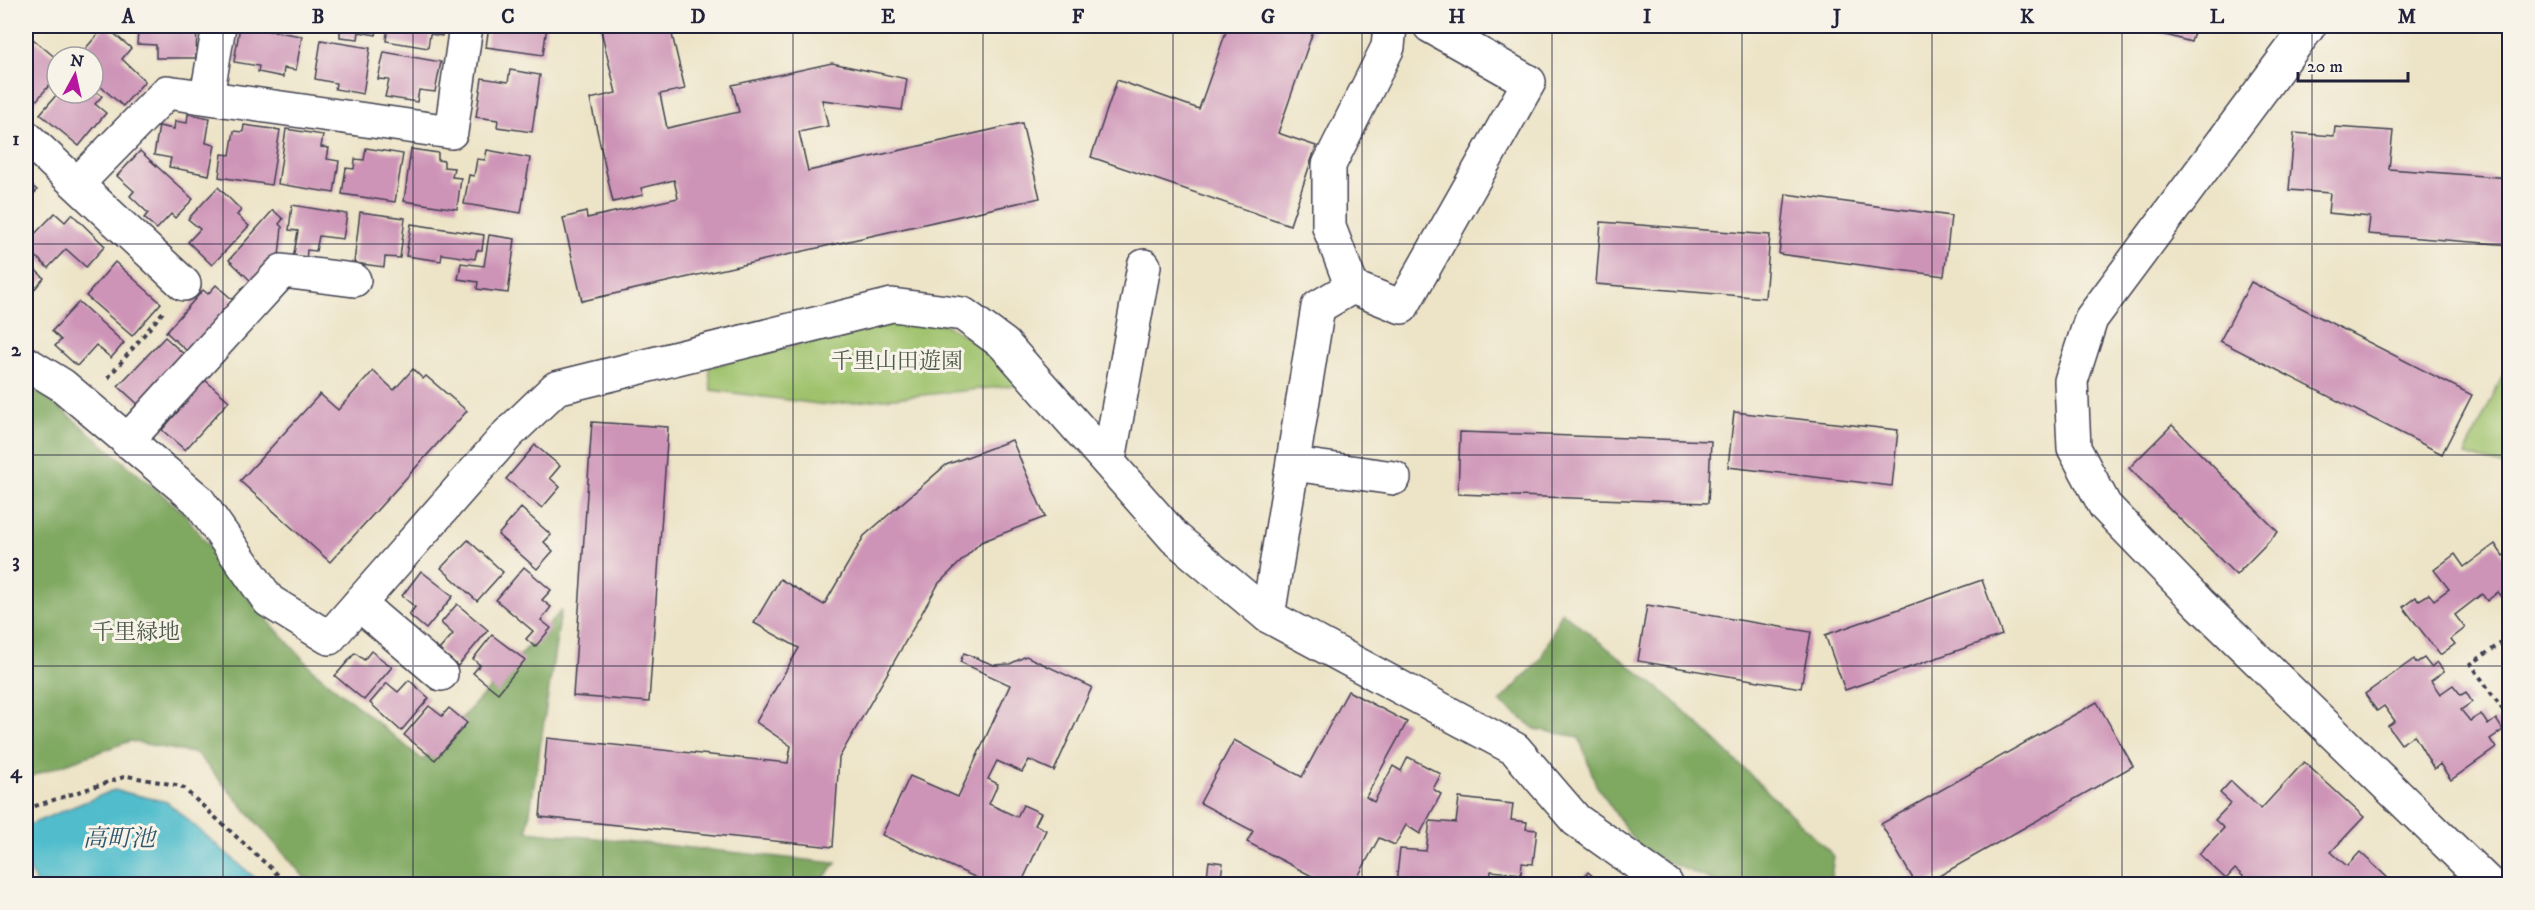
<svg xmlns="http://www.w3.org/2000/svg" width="2535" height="910" font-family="'IM FELL DW Pica','Noto Serif JP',serif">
  <rect width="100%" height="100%" fill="#f7f3e8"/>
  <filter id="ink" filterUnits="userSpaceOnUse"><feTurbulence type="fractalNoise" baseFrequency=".0167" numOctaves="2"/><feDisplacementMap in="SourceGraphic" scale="12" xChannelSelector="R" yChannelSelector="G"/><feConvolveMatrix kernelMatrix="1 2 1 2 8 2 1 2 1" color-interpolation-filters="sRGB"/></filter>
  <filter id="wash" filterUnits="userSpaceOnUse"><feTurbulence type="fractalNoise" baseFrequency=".008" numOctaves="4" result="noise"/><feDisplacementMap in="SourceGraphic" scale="24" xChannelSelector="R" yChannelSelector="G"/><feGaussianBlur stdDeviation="1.35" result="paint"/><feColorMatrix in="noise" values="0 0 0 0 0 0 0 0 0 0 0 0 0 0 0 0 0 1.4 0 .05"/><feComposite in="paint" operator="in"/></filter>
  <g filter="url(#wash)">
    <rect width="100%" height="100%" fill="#ede4c7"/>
    <g fill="#9fc26c" stroke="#607254" stroke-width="1.5">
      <polygon points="893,322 944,324 983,346 1020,385 826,405 711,390 709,367"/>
      <polygon points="2509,362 2510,467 2509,467 2465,455"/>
    </g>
    <g fill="#7fa860" stroke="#50654e" stroke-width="1.5">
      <polygon points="26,385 48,398 184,513 253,604 313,670 423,760 561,611 527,831 836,863 819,884 321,884 305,878 197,754 130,741 26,778"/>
      <polygon points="1562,612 1673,700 1834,856 1830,884 1721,884 1641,851 1596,785 1579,737 1535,729 1500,702 1540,660"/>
    </g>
    <polygon fill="#51bdcc" stroke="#3a7084" stroke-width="1.5" points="114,790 167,802 262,884 36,884 26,860 26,826"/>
    <g id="blocks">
      <g fill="#ce94b7">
        <polygon points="105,26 131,48 122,59 145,81 123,106 93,80 93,57 78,57"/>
        <polygon points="121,26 197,26 196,58 156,58 156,45 137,44 138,31 121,31"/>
        <polygon points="240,26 302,36 296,70 284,68 283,77 258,72 259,66 234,62"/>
        <polygon points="320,26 378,26 376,35 359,32 358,39 340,37 340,30"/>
        <polygon points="388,26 444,26 442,36 430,34 428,48 386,41"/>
        <polygon points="489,26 547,26 543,55 486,47"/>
        <polygon points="600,26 670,26 685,89 660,94 667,128 739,112 732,85 832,63 907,79 902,110 822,100 828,126 799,132 808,171 1022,123 1040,198 582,301 563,218 586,212 587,218 678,198 674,180 641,188 643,195 613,202 590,99 616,93"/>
        <polygon points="1228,26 1315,26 1278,133 1316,146 1290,225 1091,157 1117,80 1199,109"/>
        <polygon points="2134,26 2196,26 2191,42"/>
        <polygon points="27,34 57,59 57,76 31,107 26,102"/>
        <polygon points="321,40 370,48 363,94 335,89 336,83 315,79"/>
        <polygon points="384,52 441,62 435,92 419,90 417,102 385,97 389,80 378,79"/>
        <polygon points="510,70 540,75 532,132 497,127 498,120 476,117 482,78 508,82"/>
        <polygon points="93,89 102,96 95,104 106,113 79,146 40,114 58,93 93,93"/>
        <polygon points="188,114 210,118 206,143 215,145 209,175 169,167 171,158 154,155 159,126 174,129 175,121 187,123"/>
        <polygon points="244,125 280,130 271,185 219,177 222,154 230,155 234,131 243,132"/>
        <polygon points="2335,127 2393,131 2389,169 2510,178 2510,245 2368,234 2370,217 2328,213 2330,193 2289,190 2294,133 2334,136"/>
        <polygon points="286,129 323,135 321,147 329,148 327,159 339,161 334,193 278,184"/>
        <polygon points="366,148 403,154 395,202 342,194 346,168 354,169 355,159 364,160"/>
        <polygon points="411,149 438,153 438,160 444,161 444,167 454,168 452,177 461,178 457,209 404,201"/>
        <polygon points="487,150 530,158 521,213 464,204 469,175 474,176 477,159 485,160"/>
        <polygon points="140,151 193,199 175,218 171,214 157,229 144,218 148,213 130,196 134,191 117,176"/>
        <polygon points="26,180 37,190 26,203"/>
        <polygon points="218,187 241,210 237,215 249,226 212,265 188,242 200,229 188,219"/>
        <polygon points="1786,194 1951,216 1944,276 1779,254"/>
        <polygon points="292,205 347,214 343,239 319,236 316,251 307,250 306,261 293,259 298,231 289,230"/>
        <polygon points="273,210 283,219 279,224 282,227 279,256 254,284 229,260"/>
        <polygon points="360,212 405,218 400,258 385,257 384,267 354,263"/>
        <polygon points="55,213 65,222 72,214 105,246 86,267 66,249 48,268 26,247 26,243"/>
        <polygon points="1601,222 1770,235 1765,298 1596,284"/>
        <polygon points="411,224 484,235 482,250 477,250 475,259 442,254 441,261 406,256"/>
        <polygon points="489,235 515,239 508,293 477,289 478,282 458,279 461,263 484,266"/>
        <polygon points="26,261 44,278 26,299"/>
        <polygon points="115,262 161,303 132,336 86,296"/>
        <polygon points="2251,282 2472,395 2442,454 2220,341"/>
        <polygon points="216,285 234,301 188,352 166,332 203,290 208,294"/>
        <polygon points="79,302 124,343 111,358 96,345 77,366 55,346 61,340 52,331"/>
        <polygon points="165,337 187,357 140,406 118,386"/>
        <polygon points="413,369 423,379 426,376 467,411 330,562 240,481 320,394 338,410 373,371 394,390"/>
        <polygon points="205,380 229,401 185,450 162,430"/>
        <polygon points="1734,412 1898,430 1892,486 1728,467"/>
        <polygon points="592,422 668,427 649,702 573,696"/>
        <polygon points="2172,425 2278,532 2236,575 2129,468"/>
        <polygon points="1460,432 1711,441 1708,503 1458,494"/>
        <polygon points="1012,440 1045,517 981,542 939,583 839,758 833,847 540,817 547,738 788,763 791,746 756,722 799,648 754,623 780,579 824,605 864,536 946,465"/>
        <polygon points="535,445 560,466 550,478 560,487 542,508 506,479"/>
        <polygon points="521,508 551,535 544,542 553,551 537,569 498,535"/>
        <polygon points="468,540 503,572 477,601 441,568"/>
        <polygon points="2495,544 2503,556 2510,551 2510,595 2504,599 2498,592 2487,601 2482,594 2455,615 2465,628 2451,639 2455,644 2440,655 2403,607 2416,597 2418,601 2429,594 2434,600 2449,589 2434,570 2455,554 2464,567"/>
        <polygon points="524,567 551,590 542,600 551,607 541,620 551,628 535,647 526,639 533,631 496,600"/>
        <polygon points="421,571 453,596 426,629 409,615 415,607 402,596"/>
        <polygon points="1982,580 2002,635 1845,690 1825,635"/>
        <polygon points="457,604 488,630 458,666 439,650 453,634 441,623"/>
        <polygon points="1647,605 1811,632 1801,688 1638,661"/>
        <polygon points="492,635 525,660 498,693 473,673 480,665 473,659"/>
        <polygon points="371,651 392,667 364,700 335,676 355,653 364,660"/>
        <polygon points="964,653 994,665 1010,664 1026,656 1092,687 1054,771 1029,760 1022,772 997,761 988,779 998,784 989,804 1017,817 1023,805 1041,813 1035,825 1046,830 1021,884 990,884 882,835 910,776 958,797 1010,685 960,662"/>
        <polygon points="2424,658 2431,667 2437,662 2444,671 2431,681 2440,694 2453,685 2461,695 2466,692 2472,702 2461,710 2470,721 2481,714 2488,725 2496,719 2503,730 2490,739 2496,748 2451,780 2440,764 2434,769 2414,735 2401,744 2388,726 2395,721 2384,706 2377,711 2365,694 2414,659 2416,663"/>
        <polygon points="409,680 429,698 401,731 370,703 387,683 398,692"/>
        <polygon points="1348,691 1407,722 1366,797 1374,802 1393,766 1401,771 1408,757 1441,774 1433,789 1441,794 1420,834 1406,825 1395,845 1379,838 1354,884 1327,884 1247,842 1253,831 1200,803 1234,740 1302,777"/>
        <polygon points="2097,702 2133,766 1925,884 1916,884 1881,824"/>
        <polygon points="429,706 442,716 449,708 467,723 435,760 404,735"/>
        <polygon points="2304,762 2364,817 2331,852 2347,866 2360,852 2391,881 2387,884 2252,884 2235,869 2226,879 2199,854 2224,828 2215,820 2231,803 2220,793 2231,781 2261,809"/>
        <polygon points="1459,798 1513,804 1511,820 1527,822 1526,829 1537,830 1533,864 1522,863 1521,874 1491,871 1490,884 1396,884 1400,849 1426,851 1430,821 1456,823"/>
        <polygon points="1209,861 1223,863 1220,884 1206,884"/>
        <polygon points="1588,872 1602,884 1577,884"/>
      </g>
    </g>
  </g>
  <g filter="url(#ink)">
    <use href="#blocks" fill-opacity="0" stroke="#403f50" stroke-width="1.5"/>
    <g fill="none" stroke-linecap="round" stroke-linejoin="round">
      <defs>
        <g id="minor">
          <polyline points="1390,26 1388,47 1329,165 1329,227 1352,287 1402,307 1529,82 1430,26"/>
          <polyline points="207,96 219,26"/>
          <polyline points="26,137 184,284"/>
          <polyline points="78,183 167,92 451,132 466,26"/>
          <polyline points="26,363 62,385 198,500 269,601 329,638 508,434 556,388 892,305 963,314 1004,344 1175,538 1268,616 1515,749 1576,820 1666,884"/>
          <polyline points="127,441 282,271 354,280"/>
          <polyline points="1109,460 1144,266"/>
          <polyline points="1293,464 1394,478"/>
          <polyline points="359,604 441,674"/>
          <polyline points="1268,616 1318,307 1352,287"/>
        </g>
        <polyline id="tertiary" points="2309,26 2091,319 2071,381 2074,448 2105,506 2200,604 2489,884"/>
      </defs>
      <use href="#minor" stroke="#403f50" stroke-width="36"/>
      <use href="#tertiary" stroke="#403f50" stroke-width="36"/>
      <g stroke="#403f50" stroke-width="4" stroke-dasharray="4.5 4.5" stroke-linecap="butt">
        <polyline points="108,378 163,312"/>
        <polyline points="2510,637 2471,664 2510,720"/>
        <polyline points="26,809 127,776 181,786 288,884"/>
      </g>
      <use href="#minor" stroke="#fff" stroke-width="33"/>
      <use href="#tertiary" stroke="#fff" stroke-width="33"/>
    </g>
  </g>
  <path fill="none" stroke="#22223b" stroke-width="1.5" stroke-opacity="0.55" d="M223,26V884M413,26V884M603,26V884M793,26V884M983,26V884M1173,26V884M1362,26V884M1552,26V884M1742,26V884M1932,26V884M2122,26V884M2312,26V884M26,244H2510M26,455H2510M26,666H2510"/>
  <g text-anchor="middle" stroke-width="6" stroke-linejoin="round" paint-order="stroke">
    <g font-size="22" fill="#4e5a4c" stroke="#f7f3e8">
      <text x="897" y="368">千里山田遊園</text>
      <text x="136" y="639">千里緑地</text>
    </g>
    <g font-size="24" font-style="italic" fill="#32586e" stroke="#f7f3e8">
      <text x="119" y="846">高町池</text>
    </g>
  </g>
  <rect width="2535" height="910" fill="none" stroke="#f7f3e8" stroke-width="66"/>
  <g transform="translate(75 75) rotate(8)"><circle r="28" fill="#f7f3e8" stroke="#a29fa3" stroke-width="1.5"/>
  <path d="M0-4.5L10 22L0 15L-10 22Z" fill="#b5179e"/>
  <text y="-9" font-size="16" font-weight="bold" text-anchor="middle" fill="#22223b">N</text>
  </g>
  <path d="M2298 72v9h110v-9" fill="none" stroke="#22223b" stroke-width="3"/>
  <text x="2307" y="72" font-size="18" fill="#22223b" stroke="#f7f3e8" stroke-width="4.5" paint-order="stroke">20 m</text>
  <rect x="33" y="33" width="2469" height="844" fill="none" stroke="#22223b" stroke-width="2"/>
  <g font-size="20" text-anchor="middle" font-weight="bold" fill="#22223b">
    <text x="128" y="23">A</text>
    <text x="318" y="23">B</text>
    <text x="508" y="23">C</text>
    <text x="698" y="23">D</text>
    <text x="888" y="23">E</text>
    <text x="1078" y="23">F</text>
    <text x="1268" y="23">G</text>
    <text x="1457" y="23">H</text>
    <text x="1647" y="23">I</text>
    <text x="1837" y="23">J</text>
    <text x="2027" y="23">K</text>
    <text x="2217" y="23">L</text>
    <text x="2407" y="23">M</text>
    <text x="16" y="145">1</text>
    <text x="16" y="356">2</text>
    <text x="16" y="567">3</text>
    <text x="16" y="778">4</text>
  </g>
</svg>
